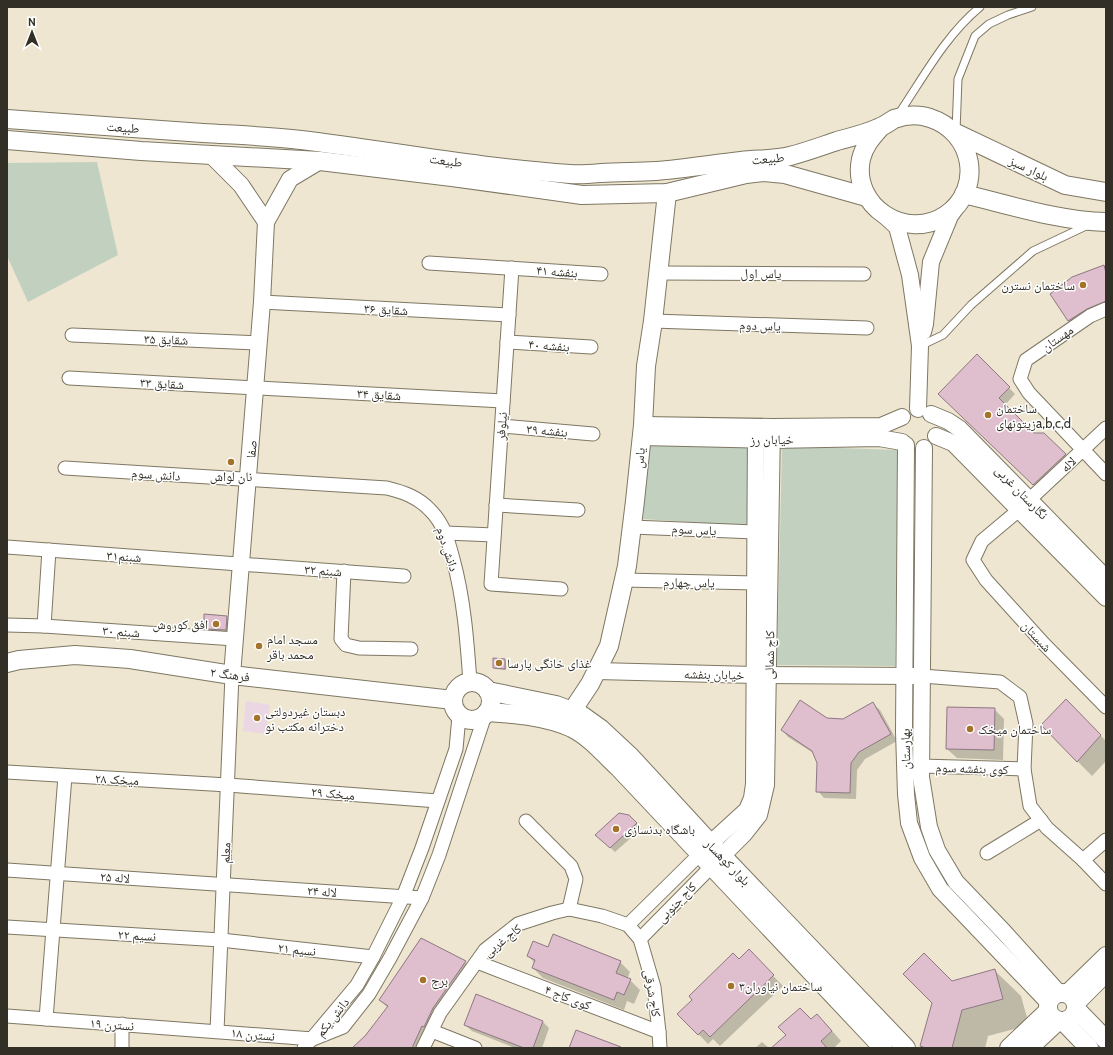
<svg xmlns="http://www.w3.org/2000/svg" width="1113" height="1055" font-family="Cabin,'Noto Naskh Arabic',sans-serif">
  <rect width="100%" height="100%" fill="#eee6d0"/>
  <polygon fill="#ebd6e4" points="246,701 270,705 266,734 243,731"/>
  <g fill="#c2d1bf">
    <polygon points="97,162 118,255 28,302 7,256 7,163"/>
    <polygon points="649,444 747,446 750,526 643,519"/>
    <polygon points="782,446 898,450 895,666 777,665"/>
  </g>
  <g fill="#0003">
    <polygon points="1103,266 1106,269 1106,310 1075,327 1069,321 1051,294"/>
    <polygon points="977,355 1015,394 1005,405 1034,434 1044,434 1072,461 1040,491 939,394"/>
    <polygon points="227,617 230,620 229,633 208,632 205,628"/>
    <polygon points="505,660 506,661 506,670 495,669 494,668"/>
    <polygon points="1066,700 1106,741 1106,761 1092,776 1042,725"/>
    <polygon points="873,704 880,710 897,741 865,759 857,770 856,799 824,798 818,791 818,763 815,754 788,737 782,730 843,720"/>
    <polygon points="994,709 1004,719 1003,760 957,758 947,749"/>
    <polygon points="634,821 641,829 615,852 601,839"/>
    <polygon points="549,948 620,962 630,972 627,979 630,980 640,990 634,1004 627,1001 624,1010 543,978 533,968 535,963 528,956"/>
    <polygon points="749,951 783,986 720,1046 713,1039 708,1044 679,1014"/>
    <polygon points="465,962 475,971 443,1019 426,1048 354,1048 366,1037 388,1008 380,1000"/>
    <polygon points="994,970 1021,996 1029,1025 988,1036 985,1048 923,1048 921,1046"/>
    <polygon points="811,1020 827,1025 841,1041 834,1048 773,1048"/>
    <polygon points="543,1022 549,1028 542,1048 515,1048 472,1031 465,1025"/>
    <polygon points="762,1042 769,1048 755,1048"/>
  </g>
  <g fill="#dfbece" stroke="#8e7883">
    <polygon points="1104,265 1106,273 1106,301 1087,309 1068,321 1050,294 1072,277"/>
    <polygon points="977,354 1010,387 999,398 1034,433 1044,433 1066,454 1033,485 938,394"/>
    <polygon points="204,614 227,616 226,630 204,629"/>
    <polygon points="493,658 505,659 505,669 493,668"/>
    <polygon points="1066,699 1101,735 1077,762 1041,725"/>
    <polygon points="800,700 827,718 843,719 873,702 891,734 859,752 851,763 850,793 816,792 817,763 812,751 781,730"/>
    <polygon points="947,707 995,708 994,750 946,749"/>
    <polygon points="619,813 629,815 637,823 610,848 595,835"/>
    <polygon points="553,934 621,961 616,973 631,979 624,995 617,992 614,1000 532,968 535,960 527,956 533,941 548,947"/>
    <polygon points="421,938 466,961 433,1008 424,1027 422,1026 412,1048 352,1048 365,1036 388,1006 379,1000"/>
    <polygon points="749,949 774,975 710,1037 703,1030 698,1035 677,1014 692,1000 689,996 733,953 739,959"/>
    <polygon points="924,953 952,981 995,969 1003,999 962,1010 952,1048 926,1048 920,1046 932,1003 903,974"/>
    <polygon points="476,994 543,1021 533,1048 524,1048 464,1025"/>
    <polygon points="800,1008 811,1019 817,1014 832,1031 821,1041 827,1048 771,1048 786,1035 778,1027"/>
    <polygon points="576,1030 621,1047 621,1048 569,1048"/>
  </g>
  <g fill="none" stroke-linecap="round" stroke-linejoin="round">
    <defs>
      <g id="service">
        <path d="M898,115C923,78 945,36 980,7"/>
        <polyline points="956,131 958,79 975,36 989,24 1008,15 1032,7"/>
        <polyline points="920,346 943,335 971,305 1033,251 1088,225"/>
      </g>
      <g id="minor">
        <polyline points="429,263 601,274"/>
        <polyline points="512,268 491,584 561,589"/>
        <polyline points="659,273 864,274"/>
        <polyline points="262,302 509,315"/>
        <polyline points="1106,309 1090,316 1026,360 1020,379 1029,393 1106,474"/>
        <polyline points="653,321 867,328"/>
        <polyline points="72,335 259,343"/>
        <polyline points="507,342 591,347"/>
        <polyline points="69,378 503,401"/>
        <polyline points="502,426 593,434"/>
        <path d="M65,468L387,488C403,492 418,497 430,510C444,524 448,540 453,559C464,599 467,640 470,682"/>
        <polyline points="1029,500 1106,428"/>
        <polyline points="496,505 578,510"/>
        <polyline points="1019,510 982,541 973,560 986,580 1044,644 1106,707"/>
        <polyline points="632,527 755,532"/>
        <polyline points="446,533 494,535"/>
        <polyline points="7,547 404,576"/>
        <polyline points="344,571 341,639 346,645 359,648 411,649"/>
        <polyline points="624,580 755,583"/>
        <polyline points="7,625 44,626 235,639"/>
        <polyline points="44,626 49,550"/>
        <polyline points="922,676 1000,682 1020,697 1026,724 1024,769 1030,806 1047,828 1083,860 1106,884"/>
        <polyline points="921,766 1024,769"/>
        <polyline points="7,772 228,785 438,801"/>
        <polyline points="526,821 571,866 576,879 569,909"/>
        <polyline points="987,853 1041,820"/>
        <polyline points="1083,860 1106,840"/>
        <polyline points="7,870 422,898"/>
        <polyline points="628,925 640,939 654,987 659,1032 660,1048"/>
        <polyline points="628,925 700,854"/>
        <polyline points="7,927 221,940 373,957"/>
        <polyline points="640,939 712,866"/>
        <polyline points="477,962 659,1032"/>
        <polyline points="7,1016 313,1039 343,1027 369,994 390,958 422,898 439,855 485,715"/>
        <polyline points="46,1019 65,776"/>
        <polyline points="217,1031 232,675"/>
        <polyline points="432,1031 475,1048"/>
        <polyline points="122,1048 122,1024"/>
        <polyline points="304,1048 357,985 373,957 403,897 422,848 456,749 459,716"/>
        <polyline points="423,1048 440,1013 485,950 518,924 552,913 569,909 602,916 628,925"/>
      </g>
      <g id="tertiary">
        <polyline points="211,155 241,185 266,222"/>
        <polyline points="884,215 897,227 910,275 920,346 918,409"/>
        <polyline points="923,332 925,324 931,262 950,216 957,206"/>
        <polyline points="931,414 948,421 960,429 1106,578"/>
        <polyline points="643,425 772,427 881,426 902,417"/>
        <polyline points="936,436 953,443 1106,598"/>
        <polyline points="641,437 772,440 879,438 902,442"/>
        <polyline points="906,445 904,732 906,794 909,823 922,858 940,889 1048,1002"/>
        <polyline points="924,448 921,777 929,827 937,850 956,882 1003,931 1058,992"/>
        <polyline points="597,671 755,675 915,676"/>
        <polyline points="232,675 262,302 266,222 290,179 320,161"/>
        <polyline points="701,852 747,810 752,798 754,784 756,427"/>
        <polyline points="713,865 744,834 759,815 766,785 772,427"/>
        <polyline points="1067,993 1106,955"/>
        <polyline points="1076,1004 1106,974"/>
      </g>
      <g id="secondary">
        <path d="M7,119C72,124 138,128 203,133C236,135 269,136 301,140C391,151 480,168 570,174C580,175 590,174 601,173C619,172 637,172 656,171C684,169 713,164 741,161C757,159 775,160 790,156C806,152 822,146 837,141C851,137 865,134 878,128C884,126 889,122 894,119C905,115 919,114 930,118C974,132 984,189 946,215C906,242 851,206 861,159C864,146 872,137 880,128"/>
        <polyline points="956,133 1065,185 1106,192"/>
        <polyline points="7,140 141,151 320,161 452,177 582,195 667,193 746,174 764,172 785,174 867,197"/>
        <path d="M964,194C1010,205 1059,221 1106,222"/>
        <polyline points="7,663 19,660 75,655 130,659 232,675 453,700"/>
        <circle cx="472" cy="701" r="19"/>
        <polyline points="488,691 556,705 580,714 601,729 630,756 711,844 906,1048"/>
        <polyline points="572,711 590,684 609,646 627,566 635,501 643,425 646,366 653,321 667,193"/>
        <path d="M487,712C516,714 546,716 572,728C590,737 604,754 619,768L883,1048"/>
        <circle cx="1062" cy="1007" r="14"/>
        <polyline points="1076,1009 1106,1040"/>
        <polyline points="1063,1021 1089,1048"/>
        <polyline points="1009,1048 1048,1011"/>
        <polyline points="1029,1048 1058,1021"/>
      </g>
    </defs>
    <use href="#service" stroke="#7e7763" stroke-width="9"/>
    <use href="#minor" stroke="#7e7763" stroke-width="15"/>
    <use href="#tertiary" stroke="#7e7763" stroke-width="18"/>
    <use href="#secondary" stroke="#7e7763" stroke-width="20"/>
    <use href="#service" stroke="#fff" stroke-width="7"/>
    <use href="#minor" stroke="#fff" stroke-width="13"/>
    <use href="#tertiary" stroke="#fff" stroke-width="16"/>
    <use href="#secondary" stroke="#fff" stroke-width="18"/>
  </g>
  <g fill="#a47228" stroke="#fff" stroke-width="1.5">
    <circle cx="1083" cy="285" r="4"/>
    <circle cx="988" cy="415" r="4"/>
    <circle cx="231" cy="462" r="4"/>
    <circle cx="216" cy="624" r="4"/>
    <circle cx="259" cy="646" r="4"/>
    <circle cx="499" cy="663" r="4"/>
    <circle cx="257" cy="718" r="4"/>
    <circle cx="970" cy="729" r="4"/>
    <circle cx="616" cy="829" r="4"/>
    <circle cx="423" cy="980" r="4"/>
    <circle cx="731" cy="986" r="4"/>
  </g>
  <g text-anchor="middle" stroke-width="3" stroke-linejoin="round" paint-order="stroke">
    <g font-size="13" fill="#322f26" stroke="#fff">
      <text transform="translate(123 127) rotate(4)" y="5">طبیعت</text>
      <text transform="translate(768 158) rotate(-5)" y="5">طبیعت</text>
      <text transform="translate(446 160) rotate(8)" y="5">طبیعت</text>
      <text transform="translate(1029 168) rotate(25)" y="5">بلوار سبز</text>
      <text transform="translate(557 271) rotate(4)" y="5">بنفشه ۴۱</text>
      <text x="761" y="278">یاس اول</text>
      <text transform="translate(386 309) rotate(3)" y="5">شقایق ۳۶</text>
      <text transform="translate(760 325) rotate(2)" y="5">یاس دوم</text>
      <text transform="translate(1057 338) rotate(-35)" y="5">مهستان</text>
      <text transform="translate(166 339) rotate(2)" y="5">شقایق ۳۵</text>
      <text transform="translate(549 345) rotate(4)" y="5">بنفشه ۴۰</text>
      <text transform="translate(162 383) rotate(3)" y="5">شقایق ۳۳</text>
      <text transform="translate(379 394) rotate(3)" y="5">شقایق ۳۴</text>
      <text transform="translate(501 426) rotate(-86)" y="5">نیلوفر</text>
      <text transform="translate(547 430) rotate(5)" y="5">بنفشه ۳۹</text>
      <text x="772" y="444">خیابان رز</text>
      <text transform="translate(251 449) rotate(-85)" y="5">صفا</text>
      <text transform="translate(639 458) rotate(-85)" y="5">یاس</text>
      <text transform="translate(1068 464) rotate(-43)" y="5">لاله</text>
      <text transform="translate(156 474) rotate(4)" y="5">دانش سوم</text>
      <text transform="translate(1022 492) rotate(46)" y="5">نگارستان غربی</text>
      <text transform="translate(694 529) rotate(3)" y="5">یاس سوم</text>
      <text transform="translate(448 549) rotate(72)" y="5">دانش دوم</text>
      <text transform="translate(124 556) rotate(4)" y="5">شبنم۳۱</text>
      <text transform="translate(323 570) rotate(4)" y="5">شبنم ۳۲</text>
      <text transform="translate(689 582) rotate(1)" y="5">یاس چهارم</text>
      <text transform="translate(121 631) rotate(4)" y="5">شبنم ۳۰</text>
      <text transform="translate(1037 636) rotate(47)" y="5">شبستان</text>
      <text transform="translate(769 655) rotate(-89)" y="5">کاج شمالی</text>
      <text transform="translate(230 674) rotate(8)" y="5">فرهنگ ۲</text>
      <text transform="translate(714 674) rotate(1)" y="5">خیابان بنفشه</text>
      <text transform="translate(905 749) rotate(-91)" y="5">بهارستان</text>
      <text transform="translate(972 768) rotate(2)" y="5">کوی بنفشه سوم</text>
      <text transform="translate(117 779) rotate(3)" y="5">میخک ۲۸</text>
      <text transform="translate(333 793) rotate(5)" y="5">میخک ۲۹</text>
      <text transform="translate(225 853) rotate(-88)" y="5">معلم</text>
      <text transform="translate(728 862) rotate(46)" y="5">بلوار کوهسار</text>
      <text transform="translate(115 877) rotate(4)" y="5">لاله ۲۵</text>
      <text transform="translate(322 891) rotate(4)" y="5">لاله ۲۴</text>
      <text transform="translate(676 902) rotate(-46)" y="5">کاج جنوبی</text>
      <text transform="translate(137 935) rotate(3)" y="5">نسیم ۲۲</text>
      <text transform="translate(502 940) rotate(-38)" y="5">کاج غربی</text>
      <text transform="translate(297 949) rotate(6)" y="5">نسیم ۲۱</text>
      <text transform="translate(653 993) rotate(80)" y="5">کاج شرقی</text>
      <text transform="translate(568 997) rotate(21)" y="5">کوی کاج ۴</text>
      <text transform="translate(332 1017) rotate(-52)" y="5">دانش یکم</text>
      <text transform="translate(112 1024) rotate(4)" y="5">نسترن ۱۹</text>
      <text transform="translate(253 1034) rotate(5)" y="5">نسترن ۱۸</text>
    </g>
    <g font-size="13" fill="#322f26" stroke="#fff" text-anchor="start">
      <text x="1075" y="290" text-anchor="end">ساختمان نسترن</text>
      <text x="996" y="413">ساختمان<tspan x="996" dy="15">زیتونهایa,b,c,d</tspan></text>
      <text x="231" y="481" text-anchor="middle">نان لواش</text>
      <text x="208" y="629" text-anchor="end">افق کوروش</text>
      <text x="267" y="644">مسجد امام<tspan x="267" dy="15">محمد باقر</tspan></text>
      <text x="507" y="668">غذای خانگی پارسا</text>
      <text x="265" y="716">دبستان غیردولتی<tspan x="265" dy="15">دخترانه مکتب نو</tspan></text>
      <text x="978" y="734">ساختمان میخک</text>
      <text x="624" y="834">باشگاه بدنسازی</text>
      <text x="431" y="985">برج</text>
      <text x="739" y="991">ساختمان نیاوران۳</text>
    </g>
  </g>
  <rect width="1113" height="1055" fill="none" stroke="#322f26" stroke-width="16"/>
  <g transform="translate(32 32)" stroke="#ffffff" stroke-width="3" paint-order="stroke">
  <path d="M0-3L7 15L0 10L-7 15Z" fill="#322f26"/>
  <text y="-6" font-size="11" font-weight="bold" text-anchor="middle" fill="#322f26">N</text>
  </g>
</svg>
